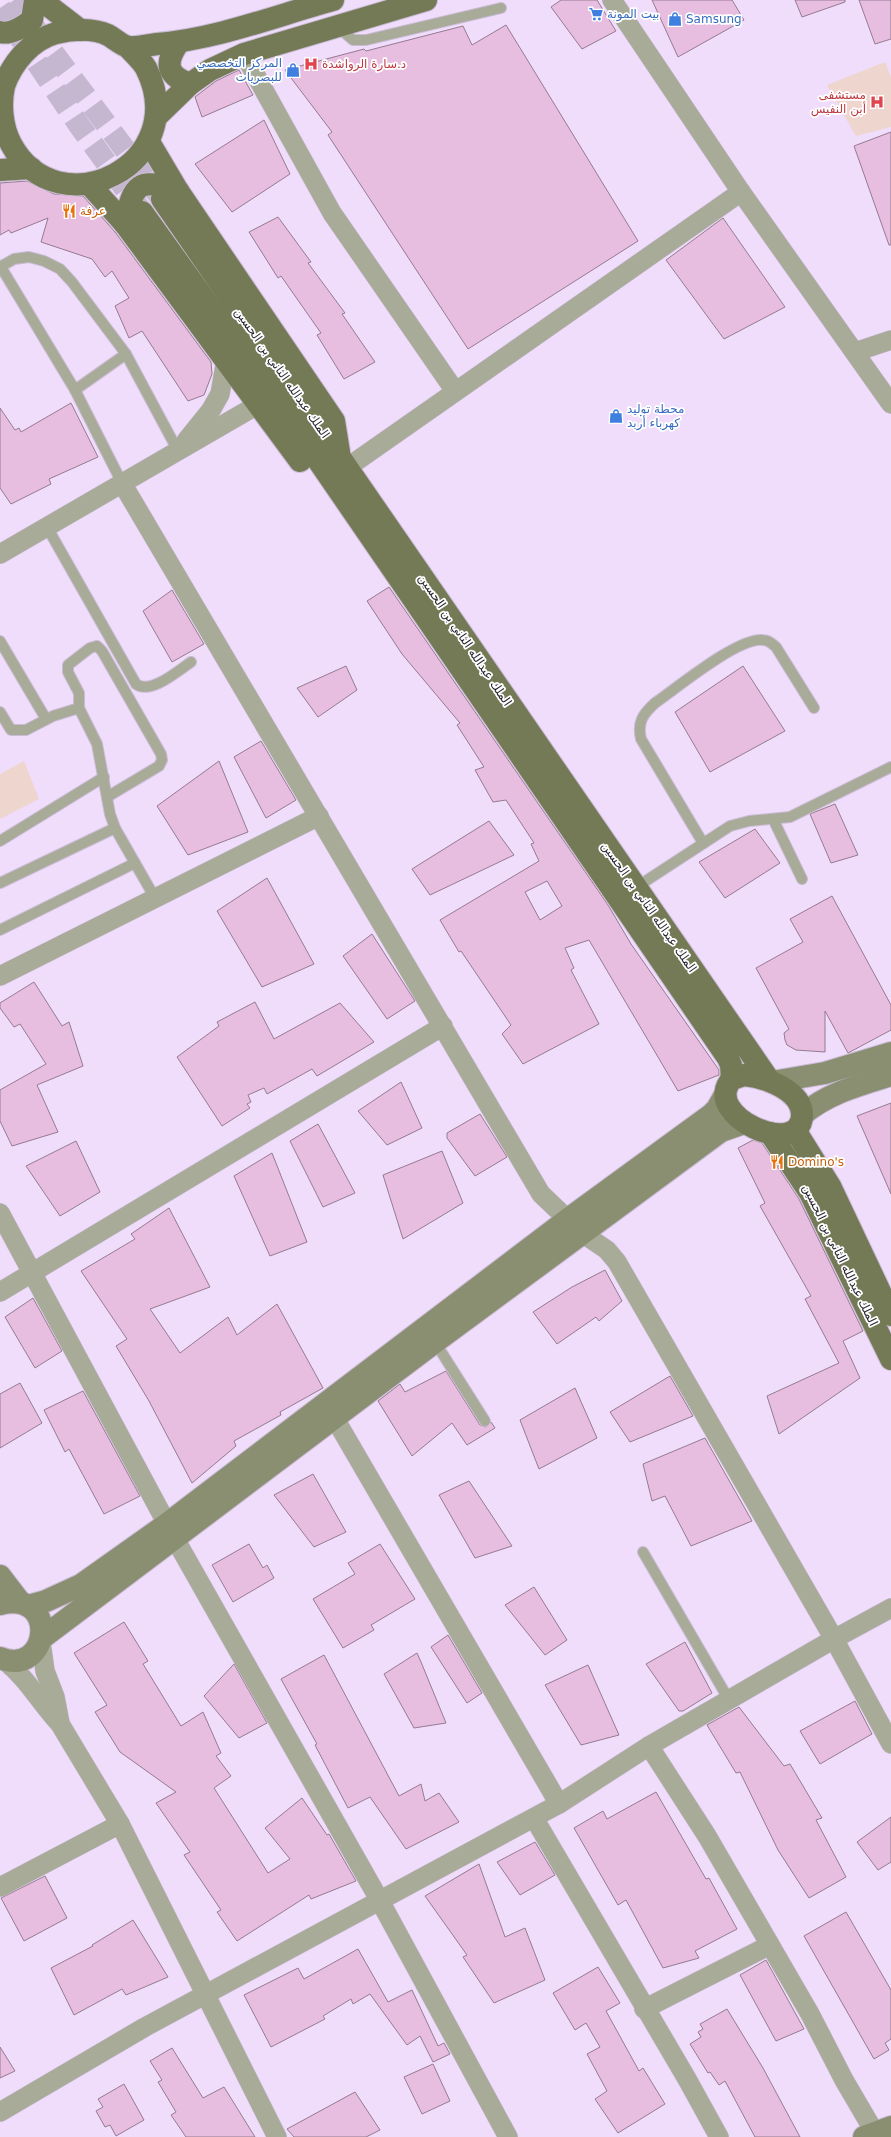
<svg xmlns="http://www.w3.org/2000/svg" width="891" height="2137" font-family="'DejaVu Sans','Noto Sans Arabic',sans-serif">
  <rect width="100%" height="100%" fill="#efddfb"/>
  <g fill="#eed5ce">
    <polygon points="885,62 891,77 891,127 856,136 827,85"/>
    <polygon points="24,761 39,799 0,819 0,774"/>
  </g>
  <g fill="#e8bee0" stroke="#957b90" fill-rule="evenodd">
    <polygon points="561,0 597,0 616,31 582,49 551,7"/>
    <polygon points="652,0 732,0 744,20 678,57"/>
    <polygon points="795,0 845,0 845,2 802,17"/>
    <polygon points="859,0 891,0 891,39 875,44"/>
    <polygon points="506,25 638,241 468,349 328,135 332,132 285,70 364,49 366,51 463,26 472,45"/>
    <polygon points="239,70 253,95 202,117 195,97 216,81"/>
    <polygon points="264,120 290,174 232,212 195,164"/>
    <polygon points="891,132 891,245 889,245 854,146"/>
    <polygon points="27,181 54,194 83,196 115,232 211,362 212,374 204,395 188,401 142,331 129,338 115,306 129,298 112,271 105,277 92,259 41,242 48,218 11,233 9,230 0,235 0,183"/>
    <polygon points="278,217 311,262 308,263 345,313 342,314 375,362 344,379 317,335 321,333 281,276 278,278 249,232"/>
    <polygon points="723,218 785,307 724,339 666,260"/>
    <polygon points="71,403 98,457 49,479 51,484 11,504 0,488 0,408 15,430 19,428 21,432"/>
    <path d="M389,587L608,905L631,944L719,1070V1075L678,1091L589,940L565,948L574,968L571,970L599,1024L523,1064L502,1034L511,1025L461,951L459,952L440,920L539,861L531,844L534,843L506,800L493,802L475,770L484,767L457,725L460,723L402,654L367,601ZM547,881L562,906L540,920L525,892Z"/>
    <polygon points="172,590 204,644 172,662 143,611"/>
    <polygon points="346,666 357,690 318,717 297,688"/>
    <polygon points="743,666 785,731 710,772 675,712"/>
    <polygon points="261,741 296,800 266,818 234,757"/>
    <polygon points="219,761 248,832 188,855 157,806"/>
    <polygon points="835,804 858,855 831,863 810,814"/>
    <polygon points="489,821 514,855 430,895 412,869"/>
    <polygon points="755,829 780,863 725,898 699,862"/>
    <polygon points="267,878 314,964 262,987 217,911"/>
    <polygon points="832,896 891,1005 891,1030 848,1053 825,1011 825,1052 796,1050 787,1045 785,1040 784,1033 789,1029 756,968 803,942 790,919"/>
    <polygon points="372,934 415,1001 387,1019 343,956"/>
    <polygon points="34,982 62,1026 69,1022 83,1066 37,1085 58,1132 12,1146 0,1121 0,1090 46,1064 20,1024 14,1027 0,1008 0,1003"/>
    <polygon points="255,1002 274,1039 340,1003 374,1042 317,1076 312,1069 267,1094 264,1088 248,1095 251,1102 247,1104 250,1108 222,1126 177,1057 219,1026 217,1022"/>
    <polygon points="401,1082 422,1128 387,1145 358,1111"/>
    <polygon points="891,1103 891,1194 857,1116"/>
    <polygon points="480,1114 507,1157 475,1176 447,1138 447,1133"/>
    <polygon points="318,1124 355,1193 323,1207 290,1141"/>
    <polygon points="753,1140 762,1143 799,1199 863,1331 843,1341 860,1378 779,1434 767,1396 839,1363 805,1299 811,1296 760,1206 765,1203 738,1148"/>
    <polygon points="76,1141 100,1192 60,1216 26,1166"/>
    <polygon points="442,1151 463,1203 403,1239 383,1175"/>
    <polygon points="272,1153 307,1242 270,1256 234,1176"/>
    <polygon points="169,1208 210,1287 150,1309 180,1353 228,1317 237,1335 277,1304 323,1388 280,1412 281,1415 234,1441 236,1446 192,1483 149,1401 116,1346 127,1339 81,1271 135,1239 131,1234"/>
    <polygon points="605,1270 622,1301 599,1321 596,1317 557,1344 533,1312 572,1287"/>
    <polygon points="33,1298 62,1351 35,1368 5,1317"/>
    <polygon points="446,1371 480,1425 486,1427 491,1422 495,1428 467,1445 452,1423 412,1456 378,1401 400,1384 405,1392"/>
    <polygon points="670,1376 693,1416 630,1442 610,1412"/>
    <polygon points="20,1383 42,1423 0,1448 0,1394"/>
    <polygon points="575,1388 597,1438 539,1469 520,1420"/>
    <polygon points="83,1391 140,1496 104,1514 69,1449 65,1452 44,1410"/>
    <polygon points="705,1438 752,1521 691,1546 665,1496 652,1501 643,1464"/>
    <polygon points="313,1474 346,1532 314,1547 274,1495"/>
    <polygon points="469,1481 512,1546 475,1558 439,1495"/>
    <polygon points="249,1544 263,1568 267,1565 274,1578 233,1602 212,1565"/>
    <polygon points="380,1544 415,1599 371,1625 374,1630 343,1648 313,1599 355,1574 348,1563"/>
    <polygon points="534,1587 567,1640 545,1655 505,1605"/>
    <polygon points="124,1622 148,1661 143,1664 181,1726 203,1712 221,1753 216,1756 231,1776 214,1788 268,1873 290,1859 265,1828 302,1798 327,1835 329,1834 356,1881 311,1899 309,1895 237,1941 217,1912 221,1910 184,1855 190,1852 156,1803 176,1792 120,1752 95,1712 107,1705 74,1653"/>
    <polygon points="448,1635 482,1693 467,1703 431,1647"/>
    <polygon points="685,1642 712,1693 683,1711 679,1711 646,1664"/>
    <polygon points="417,1653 421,1662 446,1723 414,1728 384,1674"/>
    <polygon points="324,1655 399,1796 421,1784 425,1801 439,1793 459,1822 406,1849 370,1797 348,1808 315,1745 317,1744 281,1679"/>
    <polygon points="234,1664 267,1723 239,1738 204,1696"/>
    <polygon points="588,1665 619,1735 581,1745 545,1685"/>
    <polygon points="855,1701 872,1734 820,1764 800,1731"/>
    <polygon points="739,1707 784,1766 790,1764 822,1818 816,1820 846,1877 809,1898 778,1850 740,1772 736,1773 707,1725"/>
    <polygon points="656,1792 706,1879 709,1878 737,1929 695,1951 699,1958 663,1968 626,1900 618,1905 574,1828 603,1811 607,1819"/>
    <polygon points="891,1817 891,1862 878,1870 857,1842"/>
    <polygon points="535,1842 555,1875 520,1895 497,1862"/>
    <polygon points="479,1864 505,1937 525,1928 545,1980 494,2003 463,1957 467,1955 425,1896"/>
    <polygon points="45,1876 67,1918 24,1941 1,1898"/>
    <polygon points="846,1912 891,1990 891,2039 885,2043 889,2050 874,2059 804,1936"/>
    <polygon points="133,1920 168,1977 126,1995 122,1989 74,2015 51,1968 93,1946 92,1945"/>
    <polygon points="358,1949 388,2002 412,1990 438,2046 444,2043 450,2054 433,2062 420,2036 407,2045 370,1994 353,2004 351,1999 323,2016 325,2019 271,2047 244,1995 298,1968 304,1979"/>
    <polygon points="766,1960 804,2029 776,2041 740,1975"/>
    <polygon points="598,1967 620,2003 606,2011 639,2071 643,2068 665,2104 618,2133 595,2099 607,2091 587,2054 600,2047 586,2023 575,2030 553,1993"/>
    <polygon points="727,2009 763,2068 800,2137 755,2137 725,2081 719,2085 710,2072 708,2073 690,2044 701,2037 698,2032 703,2029 700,2024"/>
    <polygon points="0,2047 15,2071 0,2078"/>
    <polygon points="172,2048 203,2098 224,2087 255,2137 186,2137 171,2115 176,2112 158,2082 162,2080 150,2061"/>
    <polygon points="433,2064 450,2101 422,2114 404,2077"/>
    <polygon points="124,2084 144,2120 116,2136 110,2125 105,2127 96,2111 103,2107 98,2099"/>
    <polygon points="355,2092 380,2130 366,2137 294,2137 287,2129"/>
  </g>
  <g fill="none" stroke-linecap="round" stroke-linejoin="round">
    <g stroke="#c6b7d1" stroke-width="22" stroke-dasharray="22 11" stroke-linecap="butt">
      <polyline points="14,0 161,198"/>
      <polyline points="0,8 79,125 142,212"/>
    </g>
    <defs>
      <g id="lane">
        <polyline points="337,26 353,40 366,40 501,8"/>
        <polyline points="0,267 14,259 29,257 44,261 60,269 72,282 126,354 75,390"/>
        <polyline points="1,267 75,390 122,483"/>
        <polyline points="126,354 178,451"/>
        <path d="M47,527L136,684C150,695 178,671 191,662"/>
        <polyline points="0,641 46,719"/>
        <polyline points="79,708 79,693 68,672 68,665 90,648 97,646 102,651 161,754 162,760 159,766 107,797"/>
        <polyline points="0,712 11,730 26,730 53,716 79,708 97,744 110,814 115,828 155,898"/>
        <polyline points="773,819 802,879"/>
        <polyline points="0,841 104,777"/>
        <path d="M703,843L641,739C637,722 643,714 655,703C677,688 738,637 763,640C769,640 772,644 776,647L814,708"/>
        <polyline points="0,883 115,828"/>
        <polyline points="635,888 730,826 749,821 790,817 891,767"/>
        <polyline points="0,930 135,863"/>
        <polyline points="435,1342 485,1421"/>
        <polyline points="643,1552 729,1700"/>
      </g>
      <g id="street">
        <polyline points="612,0 741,192 891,404"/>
        <polyline points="244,54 332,213 455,391"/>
        <polyline points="855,352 891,340"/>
        <polyline points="186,441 211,410 220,394 226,360"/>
        <polyline points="348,467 741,192"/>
        <polyline points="122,483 541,1194 582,1233 607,1250 617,1262 834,1639 891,1744"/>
        <polyline points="0,554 259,404"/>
        <polyline points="0,976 319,816"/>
        <polyline points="0,1213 174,1537 380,1901 508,2137"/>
        <polyline points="0,1292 443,1026"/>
        <polyline points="327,1405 559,1804"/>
        <polyline points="41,1642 45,1671 55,1697 60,1723"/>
        <path d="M4,1660C28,1679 40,1703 60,1724L120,1824L277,2137"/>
        <polyline points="649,1746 707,1836 810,2014 844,2080 875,2133"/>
        <polyline points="534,1818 687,2079 719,2137"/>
        <polyline points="0,1887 120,1824"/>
        <polyline points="644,2009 770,1945"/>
        <polyline points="0,2112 145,2027 559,1804 649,1746 834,1639 891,1608"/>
      </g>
      <g id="secondary">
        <polyline points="772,1082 825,1073 891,1053"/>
        <path d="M802,1115C828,1093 859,1085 891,1075"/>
        <polyline points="0,1576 20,1602"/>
        <path d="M0,1604C60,1589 50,1678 0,1658"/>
        <polyline points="28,1606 46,1601 81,1585 167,1524 567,1220 711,1115 717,1109 725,1095"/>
        <polyline points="42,1638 435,1342 721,1131 744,1123"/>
        <polyline points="864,2137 891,2127"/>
      </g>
      <g id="primary">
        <polyline points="41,0 80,30"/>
        <path d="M0,32C11,35 23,27 32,20L35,0"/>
        <path d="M179,42C165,62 165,75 190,84"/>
        <path d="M128,47C134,54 142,61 146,68C194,164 58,231 11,144C2,127 0,105 4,86C12,63 31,40 56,33C72,29 93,28 108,35C114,38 122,46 129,47C137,48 149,45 157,44C217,39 275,16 333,0"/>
        <polyline points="156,117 190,84 210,70 244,54 426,0"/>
        <polyline points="149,142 178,191 334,421 339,452"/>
        <polyline points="0,170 31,168"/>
        <polyline points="89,184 125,224 300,461"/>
        <polyline points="162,199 769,1080"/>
        <polyline points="142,212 274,396 728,1058 731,1065 732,1079"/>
        <path d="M125,224C133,183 139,177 178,191"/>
        <path d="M744,1075C764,1077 803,1090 802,1116C800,1160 699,1115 732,1079Z"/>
        <polyline points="795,1130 830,1186 891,1315"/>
        <polyline points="770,1133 810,1193 891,1359"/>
      </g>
    </defs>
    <use href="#lane" stroke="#cabbd5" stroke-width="12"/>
    <use href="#street" stroke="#cabbd5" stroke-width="20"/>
    <use href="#secondary" stroke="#cabbd5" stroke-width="24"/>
    <use href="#primary" stroke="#cabbd5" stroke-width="24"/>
    <use href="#lane" stroke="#a7ab97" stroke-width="10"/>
    <use href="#street" stroke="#a7ab97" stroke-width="19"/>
    <use href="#secondary" stroke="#898f70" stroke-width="22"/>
    <use href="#primary" stroke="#737a55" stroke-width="22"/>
  </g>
  <defs>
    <symbol id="supermarket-bare" viewBox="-9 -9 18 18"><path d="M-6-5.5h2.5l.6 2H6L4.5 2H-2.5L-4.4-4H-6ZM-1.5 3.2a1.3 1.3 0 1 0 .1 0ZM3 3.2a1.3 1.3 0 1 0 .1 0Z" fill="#3f7fe0" stroke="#fff" stroke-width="2.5" paint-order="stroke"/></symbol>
    <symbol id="shop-bare" viewBox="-9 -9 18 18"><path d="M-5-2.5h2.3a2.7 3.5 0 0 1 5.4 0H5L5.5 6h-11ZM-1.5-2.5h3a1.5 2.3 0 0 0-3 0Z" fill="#3f7fe0" stroke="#fff" stroke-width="2.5" paint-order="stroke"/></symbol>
    <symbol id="hospital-bare" viewBox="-9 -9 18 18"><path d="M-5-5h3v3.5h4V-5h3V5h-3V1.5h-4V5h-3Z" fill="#e0444e" stroke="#fff" stroke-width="2.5" paint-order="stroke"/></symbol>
    <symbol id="restaurant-bare" viewBox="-9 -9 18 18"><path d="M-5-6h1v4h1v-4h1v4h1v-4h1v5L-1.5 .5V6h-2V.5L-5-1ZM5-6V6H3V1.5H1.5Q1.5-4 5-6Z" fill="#e8710a" stroke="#fff" stroke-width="2.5" paint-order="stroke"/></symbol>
  </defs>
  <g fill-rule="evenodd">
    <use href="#supermarket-bare" x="586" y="4" width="20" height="20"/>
    <use href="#shop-bare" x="665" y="9" width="20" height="20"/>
    <use href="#hospital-bare" x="301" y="54" width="20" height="20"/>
    <use href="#shop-bare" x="283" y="60" width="20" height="20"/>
    <use href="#hospital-bare" x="867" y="92" width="20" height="20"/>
    <use href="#restaurant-bare" x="59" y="201" width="20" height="20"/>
    <use href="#shop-bare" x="606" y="406" width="20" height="20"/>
    <use href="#restaurant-bare" x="767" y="1152" width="20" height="20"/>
  </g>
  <g text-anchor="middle" stroke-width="3.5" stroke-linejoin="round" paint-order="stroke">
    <g font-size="12" fill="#366cbe" stroke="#fff" text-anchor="start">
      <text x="607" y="18">بيت المونة</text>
      <text x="686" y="23">Samsung</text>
      <text x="282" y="67" text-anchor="end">المركز التخصصي<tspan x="282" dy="14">للبصريات</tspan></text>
      <text x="627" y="413">محطة توليد<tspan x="627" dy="14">كهرباء أربد</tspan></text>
    </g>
    <g font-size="12" fill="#be3a42" stroke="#fff" text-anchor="start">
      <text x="322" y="68">د.سارة الرواشدة</text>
      <text x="866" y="99" text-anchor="end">مستشفى<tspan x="866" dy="14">أبن النفيس</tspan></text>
    </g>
    <g font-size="12" fill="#c56008" stroke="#fff" text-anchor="start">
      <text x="80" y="215">عرفة</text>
      <text x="788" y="1166">Domino's</text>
    </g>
    <g font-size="12" fill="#241e29" stroke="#fff">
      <text transform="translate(282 373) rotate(55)" y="4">الملك عبدالله الثاني بن الحسين</text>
      <text transform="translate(465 640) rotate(56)" y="4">الملك عبدالله الثاني بن الحسين</text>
      <text transform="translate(649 907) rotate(55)" y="4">الملك عبدالله الثاني بن الحسين</text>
      <text transform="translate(840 1255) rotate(64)" y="4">الملك عبدالله الثاني بن الحسين</text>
    </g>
  </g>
</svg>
